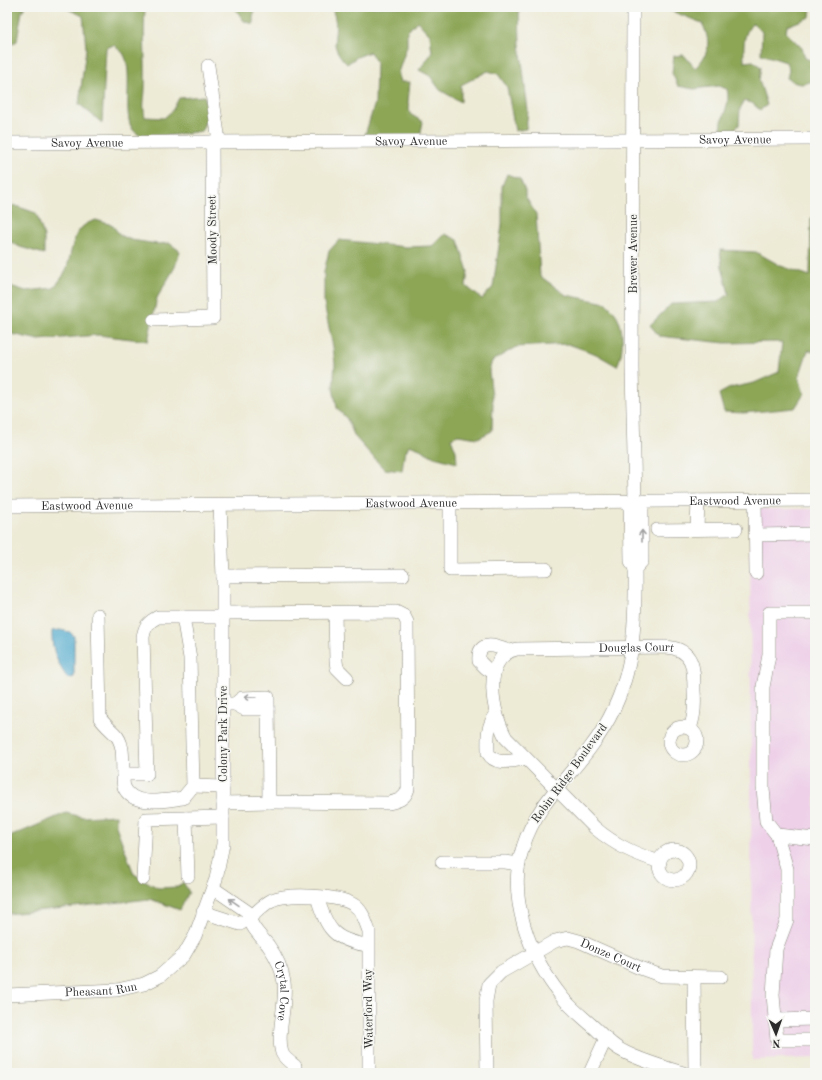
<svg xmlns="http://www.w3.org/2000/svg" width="822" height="1080" font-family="'Old Standard TT',serif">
  <rect width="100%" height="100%" fill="#f6f6f2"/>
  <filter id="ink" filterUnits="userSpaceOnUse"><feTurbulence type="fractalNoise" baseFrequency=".025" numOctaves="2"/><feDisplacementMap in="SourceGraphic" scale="8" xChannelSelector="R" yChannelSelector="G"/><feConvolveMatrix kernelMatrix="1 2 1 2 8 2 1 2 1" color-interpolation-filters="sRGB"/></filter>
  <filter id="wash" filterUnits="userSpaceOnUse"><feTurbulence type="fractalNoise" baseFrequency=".012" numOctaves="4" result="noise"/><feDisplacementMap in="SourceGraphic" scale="16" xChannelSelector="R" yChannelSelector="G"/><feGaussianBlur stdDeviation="0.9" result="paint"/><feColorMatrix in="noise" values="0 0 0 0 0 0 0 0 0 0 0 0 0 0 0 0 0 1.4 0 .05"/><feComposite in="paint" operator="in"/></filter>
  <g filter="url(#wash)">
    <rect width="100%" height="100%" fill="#edead5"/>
    <polygon fill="#eed0e8" points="750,509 815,509 815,1058 752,1060"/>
    <g fill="#8ca657" stroke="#5c6841">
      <polygon points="7,7 25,7 22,11 17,41 7,47"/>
      <path d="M63,7H148L145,9C143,35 146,61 145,87C145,99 142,104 145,117L164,118L172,111L179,98L205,96L207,116L202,131C188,133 151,140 138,134C118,125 136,72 123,53C120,50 116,48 114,45L106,48L102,123L79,104L86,48L83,16Z"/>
      <polygon points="234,7 256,7 253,16 253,24 244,21"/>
      <path d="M331,7H519L520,44L528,111L526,129L515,131L507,87L498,74L488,71L461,85V102L440,90L430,76L419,70L432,53L430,35L417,21L407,32V46L398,73L400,82H410L408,102L410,114L423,122L420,136L364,138L375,103L376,62L370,52L357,57L347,64C323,40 344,33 331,7Z"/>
      <path d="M661,7H811L810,17L787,26L786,32L802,48L805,58L815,62V80C803,85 798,86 787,78L789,70L786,62L761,54L762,32L753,23C742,34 744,48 744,62L753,61L761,67L759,80L767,105L760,110L752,103L744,101L740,109L739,125L730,135L721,129C722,112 731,106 727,89L718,86L694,89L678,86L672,73L674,56L684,55L695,68C710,54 711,41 702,23Z"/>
      <path d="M507,174L520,179L525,191V196L536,214L540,276L566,295L606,303C610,307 616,313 618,318C624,332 624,352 617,366L596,354L568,344L516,347L492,361L489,371L493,404L492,431L478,438L458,435L451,438L456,451L457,463L434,457L420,449L409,445L404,456L402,471L384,469L355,437L347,419L337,408L333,388L335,364L333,347L324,303V272L329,251L339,240L406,247L432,246L445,234L458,240L468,271L466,286L482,299L493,287L502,225V186Z"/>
      <polygon points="13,205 36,213 44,236 44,254 20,247 7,240 7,211"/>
      <polygon points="815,217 815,352 808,350 799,377 804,394 795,408 744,413 724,412 719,394 730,388 754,383 779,372 782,342 725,343 659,336 650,325 671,304 718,302 729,294 722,267 720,250 756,252 781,266 810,276 811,218"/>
      <path d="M96,220L112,225L120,235L131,240L158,244L169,243L180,251L175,267L157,298L148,341L98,335L39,340L7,333V285L26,291L54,288C58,282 64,276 66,270C74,249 70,227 96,220Z"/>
      <polygon points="66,813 83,817 116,815 116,826 134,874 158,888 178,887 183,882 189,892 180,910 150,899 7,914 7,838"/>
    </g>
    <path fill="#51aace" stroke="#3e6a7c" d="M60,630L70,632L74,636V677L68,679C58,665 51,649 52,631Z"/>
  </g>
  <g filter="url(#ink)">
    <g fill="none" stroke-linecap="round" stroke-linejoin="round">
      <defs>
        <g id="minor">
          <polyline points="633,7 632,368 635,501"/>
          <polyline points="208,66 219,141"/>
          <path id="s1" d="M7,143L815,139"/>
          <polyline points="154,320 213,318 212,142"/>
          <polyline points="755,500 756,573"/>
          <polyline points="630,501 631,561 635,569"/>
          <path d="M642,501V561L635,569C636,637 633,692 590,748C565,782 536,805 523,847C506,897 530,957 562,997C572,1009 584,1018 596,1029C602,1035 609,1042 616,1047C630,1057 666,1068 683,1073"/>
          <polyline points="450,503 450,570 546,569"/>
          <path id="s2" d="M7,506L815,500"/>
          <polyline points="697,529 698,501"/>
          <polyline points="657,530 736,529"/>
          <polyline points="756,535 813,534"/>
          <polyline points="223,576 403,575"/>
          <path d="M223,613L396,612L404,616L407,622L408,789C405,799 398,801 389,803L269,802L268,697L242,698L235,704"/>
          <polyline points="335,613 336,661 337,668 347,678"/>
          <polyline points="815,613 769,613 769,655 763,687 763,788 766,821 777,835 815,839"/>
          <path d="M98,615L100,718C104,724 109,728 115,734C125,744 122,761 123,774H147L143,637C145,626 148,622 158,617H223"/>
          <path d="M494,673L486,668L479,661C477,639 496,646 509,651"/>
          <polyline points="226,704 235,704 244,709 268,709"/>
          <path d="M496,715C486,727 488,739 488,753C496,767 513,760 526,759"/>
          <circle cx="683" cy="741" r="14"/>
          <path d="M123,774C123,778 123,784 124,787C133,808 166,800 183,798L193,786L190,658L183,617"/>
          <polyline points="193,786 223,787"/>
          <polyline points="223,803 269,802"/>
          <polyline points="186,818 188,876"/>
          <polyline points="777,835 787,869 787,920 776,949 773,995 777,1040 815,1040"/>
          <circle cx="674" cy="865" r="15"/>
          <polyline points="442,862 505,862 519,864"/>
          <path id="s3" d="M660,862C635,854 615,845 595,828L506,738C493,715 480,657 517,649L666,647C694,649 694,668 694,691C695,704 695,716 690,728"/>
          <polyline points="143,879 146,819 223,817"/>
          <path id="s4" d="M213,888L248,912C250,927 259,934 268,945C276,956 282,969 284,982C287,1004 276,1034 282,1053C284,1058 291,1063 295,1066"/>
          <path d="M317,897C327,929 333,940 367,945"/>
          <path d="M203,912L240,924C253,918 260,906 272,900C287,893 340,895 354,905C363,911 365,921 369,931V1073"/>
          <polyline points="694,977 695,1073"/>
          <path id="s5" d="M7,995L117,990L144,984L160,976L184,955L195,936L216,879L223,844V576L220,505"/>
          <polyline points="775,1020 815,1019"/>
          <path id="s6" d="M487,1073L486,1001L489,984L501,972L555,941L568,938L579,941L640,968L662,976L721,977"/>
          <polyline points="590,1073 606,1038"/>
        </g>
      </defs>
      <use href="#minor" stroke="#8c8a80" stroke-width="14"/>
      <use href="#minor" stroke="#fff" stroke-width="13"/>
    </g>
    <defs><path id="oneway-shaft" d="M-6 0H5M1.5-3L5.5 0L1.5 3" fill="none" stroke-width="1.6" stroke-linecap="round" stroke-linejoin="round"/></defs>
    <g stroke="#a0a0a0">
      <use href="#oneway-shaft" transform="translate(642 536) rotate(-90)"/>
      <use href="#oneway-shaft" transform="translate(250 697) rotate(179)"/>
      <use href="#oneway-shaft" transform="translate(234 902) rotate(-145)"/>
    </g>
  </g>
  <g text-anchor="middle" stroke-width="3" stroke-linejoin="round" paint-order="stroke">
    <g font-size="12" fill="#2b2b2b" stroke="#f6f6f2">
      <text dy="4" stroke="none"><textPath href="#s1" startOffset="728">Savoy Avenue</textPath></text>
      <text dy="4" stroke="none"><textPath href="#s1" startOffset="404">Savoy Avenue</textPath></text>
      <text dy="4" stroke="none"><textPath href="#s1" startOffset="80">Savoy Avenue</textPath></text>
      <text transform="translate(212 230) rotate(-91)" y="4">Moody Street</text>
      <text transform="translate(633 254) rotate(-90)" y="4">Brewer Avenue</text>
      <text dy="4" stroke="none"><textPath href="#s2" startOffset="728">Eastwood Avenue</textPath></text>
      <text dy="4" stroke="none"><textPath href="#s2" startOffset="404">Eastwood Avenue</textPath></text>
      <text dy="4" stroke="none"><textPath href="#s2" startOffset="80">Eastwood Avenue</textPath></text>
      <text dy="4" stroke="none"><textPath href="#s3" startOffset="422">Douglas Court</textPath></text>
      <text transform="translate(223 734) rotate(-90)" y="4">Colony Park Drive</text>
      <text transform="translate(569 773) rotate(-54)" y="4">Robin Ridge Boulevard</text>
      <text dy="4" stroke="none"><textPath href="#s6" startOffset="228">Donze Court</textPath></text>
      <text dy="4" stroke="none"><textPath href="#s5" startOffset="94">Pheasant Run</textPath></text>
      <text dy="4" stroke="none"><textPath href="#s4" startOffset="131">Crytal Cove</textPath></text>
      <text transform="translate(368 1009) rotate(-91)" y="4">Waterford Way</text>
    </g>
  </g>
  <rect width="822" height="1080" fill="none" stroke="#f6f6f2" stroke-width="24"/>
  <g transform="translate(776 1034) rotate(178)" stroke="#f6f6f2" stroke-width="3" paint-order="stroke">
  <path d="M0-3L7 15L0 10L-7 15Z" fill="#2b2b2b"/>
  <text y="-6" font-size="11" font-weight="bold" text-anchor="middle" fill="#2b2b2b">N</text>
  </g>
</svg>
